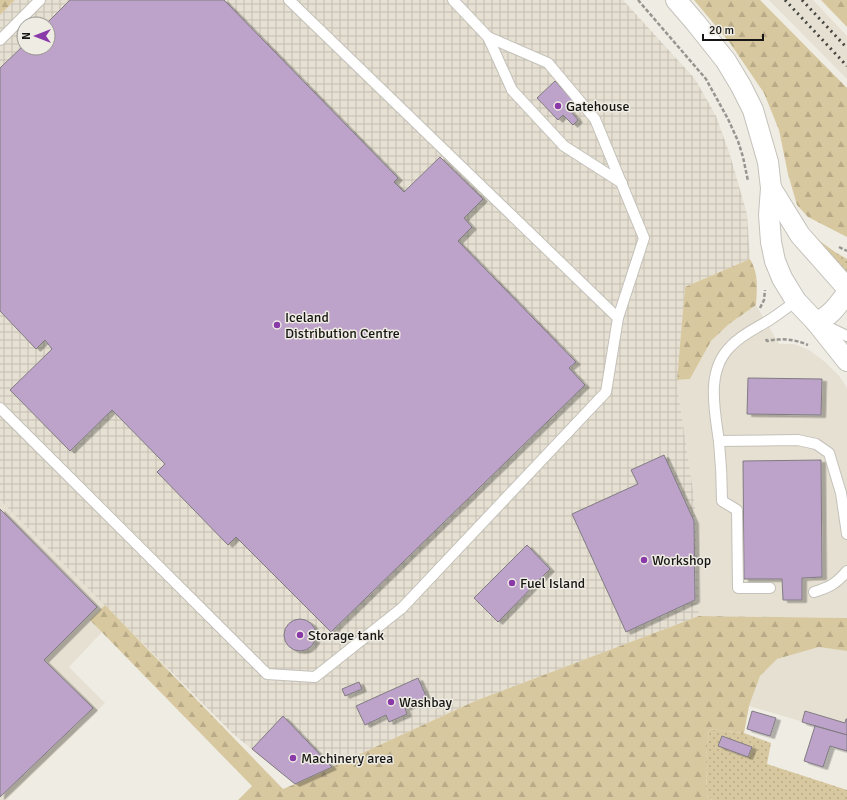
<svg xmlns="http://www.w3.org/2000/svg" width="847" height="800" font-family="Signika,sans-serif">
  <defs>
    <pattern id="industrial-grid" width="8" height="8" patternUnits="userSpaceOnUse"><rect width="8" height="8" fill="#e5e0d1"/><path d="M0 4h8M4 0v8" fill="none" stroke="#c4bfb3"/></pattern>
    <pattern id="green-dots" width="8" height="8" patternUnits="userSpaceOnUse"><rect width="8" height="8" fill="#d8c89f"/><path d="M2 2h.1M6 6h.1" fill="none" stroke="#b9ab88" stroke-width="1.8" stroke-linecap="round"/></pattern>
    <pattern id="forest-firs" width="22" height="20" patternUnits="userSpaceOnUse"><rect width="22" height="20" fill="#d8c89f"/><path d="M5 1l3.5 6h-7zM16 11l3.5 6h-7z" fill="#b9ab88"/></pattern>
    <filter id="shadow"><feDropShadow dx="4.5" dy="2.5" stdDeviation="0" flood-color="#0004"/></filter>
  </defs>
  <rect width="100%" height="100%" fill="#efece4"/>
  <g fill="#e5e0d1">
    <polygon points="769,0 813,0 847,36 847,79"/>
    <polygon points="756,305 779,344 794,344 809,350 824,361 840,377 847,388 847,618 699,616 695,503 677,385 677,380 690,379 711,341 729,324"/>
    <polygon points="0,500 105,605 90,620 102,632 69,667 105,703 6,800 0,800"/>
    <polygon points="819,647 847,651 847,735 749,706 760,676 777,659"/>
  </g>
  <path fill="url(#industrial-grid)" fill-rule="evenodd" d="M15,0H623L695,79L716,116L730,155L747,214L750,259L685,287L677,385L695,503L699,616L475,701L295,784L232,733L0,500V15ZM24,24H48V48H24Z"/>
  <g fill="url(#green-dots)">
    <polygon points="817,239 835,252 847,259 847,277 814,241"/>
    <polygon points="709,729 744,733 771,743 767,764 847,790 847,800 712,800 707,795 706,759"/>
  </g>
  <g fill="url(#forest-firs)">
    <polygon points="0,0 15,0 0,15"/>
    <polygon points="694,0 760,0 847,88 847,237 808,217 797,205 788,174 779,130 764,93 730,43"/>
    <polygon points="821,0 847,0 847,27"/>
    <path d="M750,259C759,274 757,289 756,305L729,324L711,341L690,379L677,380L685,287Z"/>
    <polygon points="105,605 283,789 295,784 475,701 699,616 847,618 847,651 819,647 777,659 760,676 749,706 744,733 709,729 706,759 707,795 712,800 238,800 252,786 90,620"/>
  </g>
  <g fill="#bda2c9" stroke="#807c82" filter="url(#shadow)">
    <polygon points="70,0 224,0 398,178 394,182 404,192 440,157 483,199 464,218 472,227 458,241 576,362 569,368 585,385 331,632 236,537 228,545 157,472 165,464 112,410 70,451 10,390 52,349 45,340 36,349 0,311 0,68 24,45 24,48 48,48 48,24 46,24"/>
    <polygon points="555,81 575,103 569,109 578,120 573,125 563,115 558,120 537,98"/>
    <polygon points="748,378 822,379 821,415 747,414"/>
    <polygon points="664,455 694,521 695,600 626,632 572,514 638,484 631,470"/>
    <polygon points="821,460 822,577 802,578 802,600 783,600 782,579 744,579 743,461"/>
    <polygon points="0,509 97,607 44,660 93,708 0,797"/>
    <polygon points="527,545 550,569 498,622 474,598"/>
    <circle cx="300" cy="635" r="16"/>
    <polygon points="418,678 427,698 405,708 407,714 389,722 386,715 365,725 356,706"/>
    <polygon points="359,682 362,689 345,696 342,689"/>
    <polygon points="752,711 776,718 770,736 747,729"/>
    <polygon points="805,711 845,723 846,719 847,719 847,735 802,722"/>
    <polygon points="283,716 332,767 295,784 252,749"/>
    <polygon points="815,726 847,735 847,751 830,746 823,767 804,761"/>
    <polygon points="722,736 752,747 748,757 718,746"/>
  </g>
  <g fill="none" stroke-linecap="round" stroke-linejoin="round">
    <defs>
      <g id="lane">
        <polyline points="289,0 618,318"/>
        <polyline points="453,0 488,37 512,90 564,146 622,183"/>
        <polyline points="0,40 40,0"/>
        <polyline points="824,325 847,336"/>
        <polyline points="0,408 267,674 315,677 402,608 606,392 618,318 644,238 595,119 548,63 488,37"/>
        <polyline points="719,441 798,440 816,444 829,453 841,493 847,534"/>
        <path d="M770,588H738L737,510L722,501C722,481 721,462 719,442C715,411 705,371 731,346C742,334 757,328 771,319C780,313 788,307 796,301"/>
        <path d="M814,592C830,587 836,584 847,571"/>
      </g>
      <g id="street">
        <polyline points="676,0 695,22 726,61 741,86 753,110 768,162 771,188 769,215 771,242 775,261 782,278 796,301 816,322 847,361"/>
        <polyline points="771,188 800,235 847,288"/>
        <path d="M816,322C830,317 838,305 847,293"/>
      </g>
    </defs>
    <use href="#lane" stroke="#c4c1ba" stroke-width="12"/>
    <use href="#street" stroke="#c4c1ba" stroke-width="22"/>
    <g stroke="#979590" stroke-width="2.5" stroke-dasharray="4 2" stroke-linecap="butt">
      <polyline points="638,0 706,79 728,119 738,141 743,157 748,181"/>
      <polyline points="839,247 847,251"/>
      <polyline points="760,308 764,300 765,290"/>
      <path d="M766,339L767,341C782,338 794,339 808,345"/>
    </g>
    <use href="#lane" stroke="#fff" stroke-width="10"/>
    <use href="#street" stroke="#fff" stroke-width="20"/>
    <g stroke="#44433f" stroke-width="3" stroke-dasharray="2 4" stroke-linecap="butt">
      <polyline points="785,0 847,66"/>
      <polyline points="802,0 847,48"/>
    </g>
  </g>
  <g fill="#8a39a9" stroke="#efece4" stroke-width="1.5">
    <circle cx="558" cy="106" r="4"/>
    <circle cx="277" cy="325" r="4"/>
    <circle cx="644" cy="560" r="4"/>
    <circle cx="512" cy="583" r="4"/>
    <circle cx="300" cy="635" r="4"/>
    <circle cx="391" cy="702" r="4"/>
    <circle cx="293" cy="758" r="4"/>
  </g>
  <g text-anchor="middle" stroke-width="3" stroke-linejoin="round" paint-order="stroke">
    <g font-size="14" fill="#171614" stroke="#efece4" text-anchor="start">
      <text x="566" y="111">Gatehouse</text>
      <text x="285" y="322">Iceland<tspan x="285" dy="16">Distribution Centre</tspan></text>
      <text x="652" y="565">Workshop</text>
      <text x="520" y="588">Fuel Island</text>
      <text x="308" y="640">Storage tank</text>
      <text x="399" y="707">Washbay</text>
      <text x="301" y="763">Machinery area</text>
    </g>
  </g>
  <g transform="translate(36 36) rotate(270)"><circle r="19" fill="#efece4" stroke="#999691"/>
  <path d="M0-3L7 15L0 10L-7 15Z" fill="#8a39a9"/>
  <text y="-6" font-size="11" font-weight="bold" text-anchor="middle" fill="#171614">N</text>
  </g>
  <path d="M703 34v6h60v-6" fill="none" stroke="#171614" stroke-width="2"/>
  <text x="709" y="34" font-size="12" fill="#171614" stroke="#efece4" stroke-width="3" paint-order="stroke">20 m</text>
</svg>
